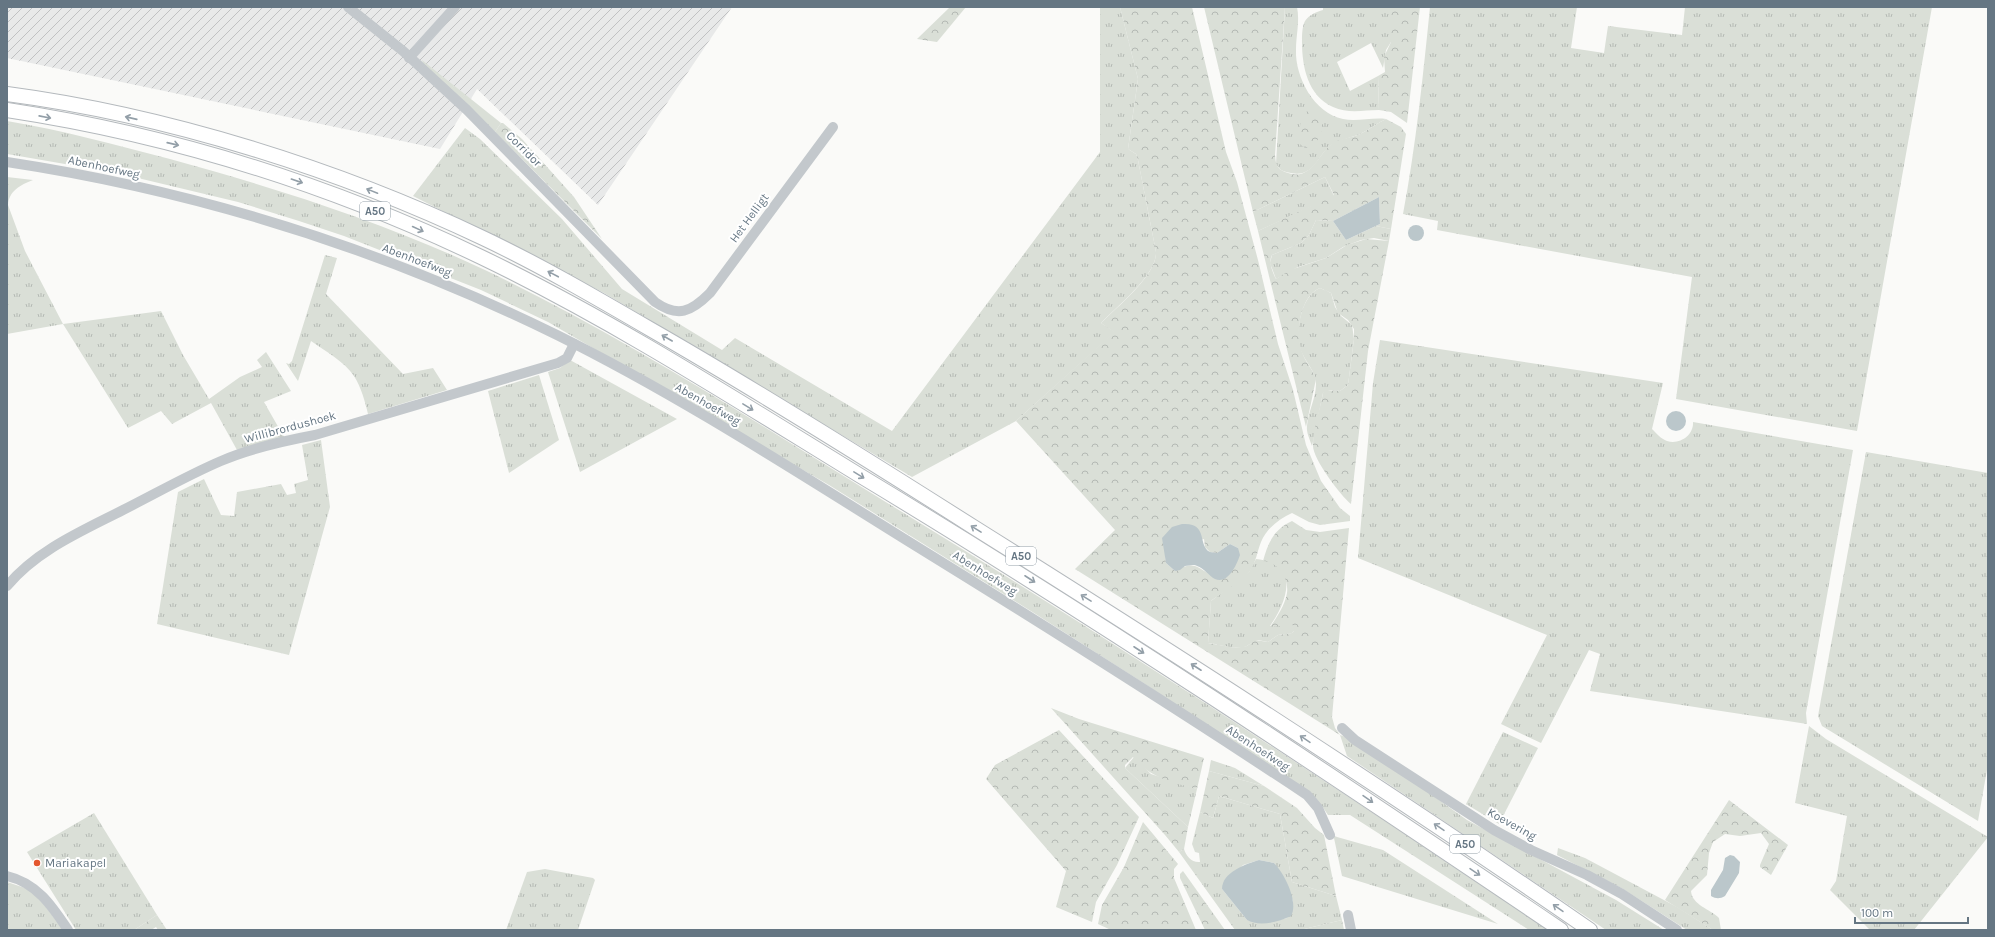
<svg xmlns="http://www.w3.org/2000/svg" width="1995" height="937" font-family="Karla,sans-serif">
  <defs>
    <pattern id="industrial-furrows" width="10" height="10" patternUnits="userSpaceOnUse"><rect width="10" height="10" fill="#e8e9e9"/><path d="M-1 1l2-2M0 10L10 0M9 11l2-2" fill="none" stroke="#c0c1c2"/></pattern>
    <pattern id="grass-tufts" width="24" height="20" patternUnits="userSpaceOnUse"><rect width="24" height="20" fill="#dadfd7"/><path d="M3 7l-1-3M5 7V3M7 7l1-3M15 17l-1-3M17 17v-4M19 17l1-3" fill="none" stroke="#b4b9b4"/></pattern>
    <pattern id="forest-crowns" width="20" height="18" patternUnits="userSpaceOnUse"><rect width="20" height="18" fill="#dadfd7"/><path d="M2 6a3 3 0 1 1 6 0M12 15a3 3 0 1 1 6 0" fill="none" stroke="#b4b9b4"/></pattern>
  </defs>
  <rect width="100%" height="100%" fill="#fafaf8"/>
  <polygon fill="url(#industrial-furrows)" points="7,7 732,7 598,205 477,89 440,149 7,58"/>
  <g fill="url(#grass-tufts)" fill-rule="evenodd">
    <path d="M1100,7H1120L1138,79L1128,149L1136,154L1138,160L1156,252C1157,275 1117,306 1101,323L1115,332L1016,421L912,477L604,293L413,196L465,128L480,139L562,219L622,289L722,350L735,338L892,431L1100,152Z"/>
    <path d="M1285,7H1297C1300,22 1296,35 1296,50C1295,77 1314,113 1343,119C1357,122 1372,117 1386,119C1377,123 1369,130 1360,134C1351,138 1341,139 1333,144C1318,152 1316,178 1291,173C1284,172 1279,170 1276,164Z"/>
    <path d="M1323,7H1391V42L1386,50L1383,68L1371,43L1337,62L1350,91L1378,76L1379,110C1364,110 1348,114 1333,107C1308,96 1302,67 1302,42C1302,35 1302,27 1305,21C1309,15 1316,12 1323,10Z"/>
    <path d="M1430,7H1577L1571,48L1604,53L1608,26L1682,35L1685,7H1932L1857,431L1676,399L1692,277L1437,230L1438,221L1403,214C1416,145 1423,76 1430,7Z"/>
    <polygon points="422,60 501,123 495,132 424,65"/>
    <path d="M7,121C62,130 116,145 170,159C276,188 386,223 485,270C626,338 757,423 889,504C1112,640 1331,784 1548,930H1529L1350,815H1328L1322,806L1145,684L1034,613L829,485L548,322L481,290L344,236L299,221L238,202L117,173L7,154Z"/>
    <path d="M7,177L33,180C20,185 9,191 8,205L25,251L63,324L161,311L183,355L209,399L240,377L262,367L257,360L266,352L291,391L264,402L284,437L237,450L211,403L172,424L161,411L128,428L63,324L7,334Z"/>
    <polygon points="1325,177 1334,196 1258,231 1253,212"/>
    <polygon points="1316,220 1333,221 1346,240 1376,226 1391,229 1389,241 1374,238 1361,240 1343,247 1326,258 1298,267 1276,279 1270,263 1272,255 1301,243 1309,235"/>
    <path d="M325,255L337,258L326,294L403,374L433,368L447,390L368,414C365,401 361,387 354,376C345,362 325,351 311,341L298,381L286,363L289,364L292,361Z"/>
    <path d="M1320,288L1331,293L1335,307L1341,316L1352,325L1354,339L1348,385L1340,391L1330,390L1323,393L1312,446C1310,440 1306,432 1307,426C1308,412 1316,398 1316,384C1316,372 1307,364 1302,353C1294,335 1300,296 1320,288Z"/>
    <path d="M1380,340L1663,383L1652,429C1656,433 1661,439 1667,441C1680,445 1694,435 1693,422L1853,450L1806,713L1807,724L1590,691L1600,654L1589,650L1541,743L1501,724L1547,635L1358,558L1373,383Z"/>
    <polygon points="570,360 677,419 580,472 548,372 560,368"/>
    <polygon points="539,375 559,440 509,473 488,391"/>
    <polygon points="321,440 330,507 289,655 157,624 178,492 204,479 221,515 234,516 237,492 281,484 287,495 296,493 294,484 308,480 302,445"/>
    <polygon points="1866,452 1988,473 1988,764 1978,821 1822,726 1818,716"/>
    <path d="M1256,559C1261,560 1267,560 1272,562C1299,575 1282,609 1270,626L1291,624L1294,625V631L1292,633L1278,635L1268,642L1258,640C1252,641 1249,646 1244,647C1234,650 1219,644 1208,643L1211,601L1249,572Z"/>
    <polygon points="1809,726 1826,739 1988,837 1914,930 1870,930 1830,890 1836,881 1847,816 1795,803"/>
    <polygon points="1503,732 1538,748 1499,824 1466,804"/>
    <polygon points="1340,735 1355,740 1467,820 1616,900 1664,930 1606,930 1347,756"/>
    <polygon points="1134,757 1151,774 1197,789 1188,827 1125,768"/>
    <polygon points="1211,760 1235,768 1264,786 1209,771"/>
    <path d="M1219,796L1280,814L1292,882L1336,896L1342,920L1300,930H1235L1179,852L1184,849C1186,856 1192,863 1200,862L1199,853L1195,852L1192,844L1200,812L1213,818ZM1259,860L1274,863L1284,879L1293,901L1287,918L1266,923L1247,920L1222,889L1243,865Z"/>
    <polygon points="94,813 157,915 134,930 76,930 27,852"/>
    <polygon points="1330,835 1383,850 1498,924 1342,876 1334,838"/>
    <polygon points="1558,848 1585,858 1677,907 1713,930 1687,930 1623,889 1557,855"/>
    <polygon points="545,869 593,878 595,880 578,930 506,930 527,872"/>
    <polygon points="7,882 34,891 63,930 7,930"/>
  </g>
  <g fill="url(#forest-crowns)" fill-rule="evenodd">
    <polygon points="950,7 966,7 937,42 917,39"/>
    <path d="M1120,7H1192L1226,152L1237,182L1258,260L1278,344L1293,390L1306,445L1321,481L1340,508L1350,516V521L1320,525L1309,522L1292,513C1279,519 1266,529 1261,542C1257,552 1256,562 1250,571C1244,580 1220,594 1211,601L1208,643L1236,648L1247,646L1255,640L1268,642L1278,635L1292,633L1294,631V625L1270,627C1277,617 1285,605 1287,593C1289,578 1278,562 1263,561C1268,543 1274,529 1292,521L1306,530L1320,532L1349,528L1332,717L1335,728L1340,735L1075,569L1115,530L1016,421L1114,332L1101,323C1117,307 1157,275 1156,252L1138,160L1136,154L1128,149L1138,79ZM1204,539L1205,547L1210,552L1217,553L1230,544L1238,548L1209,574C1195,565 1192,562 1175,571L1166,563L1165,548Z"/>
    <path d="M1204,7H1285L1275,155C1276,164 1276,168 1285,172C1312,183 1317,154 1333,143C1342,138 1351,138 1360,134C1369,130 1377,123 1386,119L1401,127L1406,134L1391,229L1376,226L1380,224L1379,197L1333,221L1316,220L1309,235L1301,243L1272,255C1268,262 1273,273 1276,279L1290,270L1326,258L1347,245L1366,239L1389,241L1368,351L1351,504C1341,496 1312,458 1313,445C1313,428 1320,410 1323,393L1325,390L1340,391L1348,385L1354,339V329L1348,320L1338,313L1331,293L1320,288C1300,296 1295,333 1302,352C1305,362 1313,369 1316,379L1306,427L1258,231L1334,195L1325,177L1253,212Z"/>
    <polygon points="1391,7 1420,7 1407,123 1391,112 1379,110 1378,76 1385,72 1384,57 1391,42"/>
    <path d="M1312,108L1319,111C1326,125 1321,145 1305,148L1300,144C1298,133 1299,114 1312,108Z"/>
    <polygon points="501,123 503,123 522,139 574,197 602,239 495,132"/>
    <path d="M1051,708L1079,719L1204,758L1197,789C1174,783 1148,777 1133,757L1125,765V768L1188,827L1184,849L1179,852L1165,835Z"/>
    <polygon points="1059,730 1139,817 1117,865 1096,902 1092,922 1056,907 1066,871 986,779 995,765"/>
    <polygon points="1209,771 1264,786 1297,808 1315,828 1324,835 1336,896 1292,882 1280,814 1219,796 1213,818 1200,812"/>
    <path d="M1729,800L1788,845L1771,875L1760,867V865L1769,844L1761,833L1740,836L1725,834L1713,842L1709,853L1707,875L1691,891C1692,905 1710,909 1719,918L1721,930H1713L1665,900Z"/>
    <polygon points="1143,822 1178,864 1174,869 1174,878 1196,930 1111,930 1098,924 1102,905 1124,867"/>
    <polygon points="1183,871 1225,930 1205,930 1180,878 1180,874"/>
    <polygon points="157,915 167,930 158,930 156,927 151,930 134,930"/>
    <polygon points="1342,920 1344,930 1300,930"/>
  </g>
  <g fill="#bbc7cb">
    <polygon points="1379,197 1380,224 1346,240 1333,221"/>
    <circle cx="1416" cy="233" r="8"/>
    <circle cx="1676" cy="421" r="10"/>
    <path d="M1182,524C1209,522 1197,545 1210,552L1217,553L1230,544L1238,548L1240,555C1237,564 1228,585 1215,579C1209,576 1204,568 1197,566C1194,564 1188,566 1185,566L1180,570L1175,571L1166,563L1162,538L1172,527Z"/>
    <path d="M1730,855L1734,856L1740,862L1739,873L1725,896C1720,899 1716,899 1711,896V890L1723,870L1725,858Z"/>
    <path d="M1259,860L1274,863C1284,873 1299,902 1291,916C1279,922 1259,927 1247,920L1222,889C1222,872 1246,864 1259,860Z"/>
  </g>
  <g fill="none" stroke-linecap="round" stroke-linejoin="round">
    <defs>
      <g id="highway">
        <path d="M7,94C166,115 338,169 483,238C540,265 595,297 650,329C760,392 868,460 975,528C1182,658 1389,791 1590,930"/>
        <path d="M7,110C172,135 331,185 481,257C612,320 735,399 859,475C1098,619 1330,774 1561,930"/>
      </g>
    </defs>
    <use href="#highway" stroke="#b4b9bd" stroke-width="16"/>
    <g stroke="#c3c8cc" stroke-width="10">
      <path d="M348,7L403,51L467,110L655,302C678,318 691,312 710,293L833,127"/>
      <polyline points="409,58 455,7"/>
      <path d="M7,162C198,191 384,250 557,335C680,396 795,471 911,543C1044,625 1177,709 1307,795L1318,808L1330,835"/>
      <path d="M7,586C37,550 82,531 123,510C155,494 188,475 221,461C251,448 283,441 315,435L558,363L567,358L574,344"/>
      <polyline points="1342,728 1355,740 1494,830 1531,850 1587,875 1622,894 1677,930"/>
      <path d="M7,876C37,883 52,906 68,930"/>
      <polyline points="1348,915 1351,930"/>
    </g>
    <use href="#highway" stroke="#fff" stroke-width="14"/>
  </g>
  <defs><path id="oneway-shaft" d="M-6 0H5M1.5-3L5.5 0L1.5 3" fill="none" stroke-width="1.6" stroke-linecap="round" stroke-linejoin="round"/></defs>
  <g stroke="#939fa8">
    <use href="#oneway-shaft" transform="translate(45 117) rotate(11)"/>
    <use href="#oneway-shaft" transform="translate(131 118) rotate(-167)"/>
    <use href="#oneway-shaft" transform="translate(173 144) rotate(13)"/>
    <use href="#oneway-shaft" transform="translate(297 181) rotate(19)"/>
    <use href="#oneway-shaft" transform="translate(372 191) rotate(-158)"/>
    <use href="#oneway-shaft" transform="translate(418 229) rotate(25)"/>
    <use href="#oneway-shaft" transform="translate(553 274) rotate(-152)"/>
    <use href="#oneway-shaft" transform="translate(667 338) rotate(-150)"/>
    <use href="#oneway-shaft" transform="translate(748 407) rotate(31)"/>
    <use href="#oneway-shaft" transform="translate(859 475) rotate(31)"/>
    <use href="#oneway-shaft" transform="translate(976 529) rotate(-148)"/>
    <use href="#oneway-shaft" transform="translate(1030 579) rotate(33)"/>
    <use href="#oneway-shaft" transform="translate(1086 598) rotate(-148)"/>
    <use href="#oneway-shaft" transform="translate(1139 650) rotate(33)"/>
    <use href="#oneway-shaft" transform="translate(1196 667) rotate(-147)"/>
    <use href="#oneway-shaft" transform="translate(1305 739) rotate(-146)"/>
    <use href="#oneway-shaft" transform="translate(1368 799) rotate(35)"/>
    <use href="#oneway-shaft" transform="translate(1439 827) rotate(-146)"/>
    <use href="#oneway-shaft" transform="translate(1475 872) rotate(34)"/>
    <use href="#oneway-shaft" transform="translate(1558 908) rotate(-145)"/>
  </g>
  <circle fill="#e4572e" stroke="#fff" stroke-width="1.5" cx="37" cy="863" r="4"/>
  <g text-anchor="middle" stroke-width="4" stroke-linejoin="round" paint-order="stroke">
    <g fill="#fff" stroke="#939fa8" stroke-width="1">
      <rect x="360" y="202" width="30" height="18" rx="3"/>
      <rect x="1006" y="547" width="30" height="18" rx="3"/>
      <rect x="1450" y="835" width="30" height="18" rx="3"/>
    </g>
    <g font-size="11" font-weight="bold" fill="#657683">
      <text x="375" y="215">A50</text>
      <text x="1021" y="560">A50</text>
      <text x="1465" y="848">A50</text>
    </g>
    <g font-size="12" fill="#657683" stroke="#fff">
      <text transform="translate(524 149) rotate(45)" y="4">Corridor</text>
      <text transform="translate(104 167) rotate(12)" y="4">Abenhoefweg</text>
      <text transform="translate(749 218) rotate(-54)" y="4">Het Helligt</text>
      <text transform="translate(417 260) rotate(21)" y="4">Abenhoefweg</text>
      <text transform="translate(708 404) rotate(30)" y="4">Abenhoefweg</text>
      <text transform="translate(290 427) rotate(-15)" y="4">Willibrordushoek</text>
      <text transform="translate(985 573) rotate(32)" y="4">Abenhoefweg</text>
      <text transform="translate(1258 748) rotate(33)" y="4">Abenhoefweg</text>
      <text transform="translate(1512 824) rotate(29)" y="4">Koevering</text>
    </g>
    <g font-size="12" fill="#657683" stroke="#fff" text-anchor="start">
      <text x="45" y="867">Mariakapel</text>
    </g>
  </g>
  <rect width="1995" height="937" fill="none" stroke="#657683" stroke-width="16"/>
  <path d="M1855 917v6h113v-6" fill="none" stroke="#657683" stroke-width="2"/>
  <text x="1861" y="917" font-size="12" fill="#657683" stroke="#ffffff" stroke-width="3" paint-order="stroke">100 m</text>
</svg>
